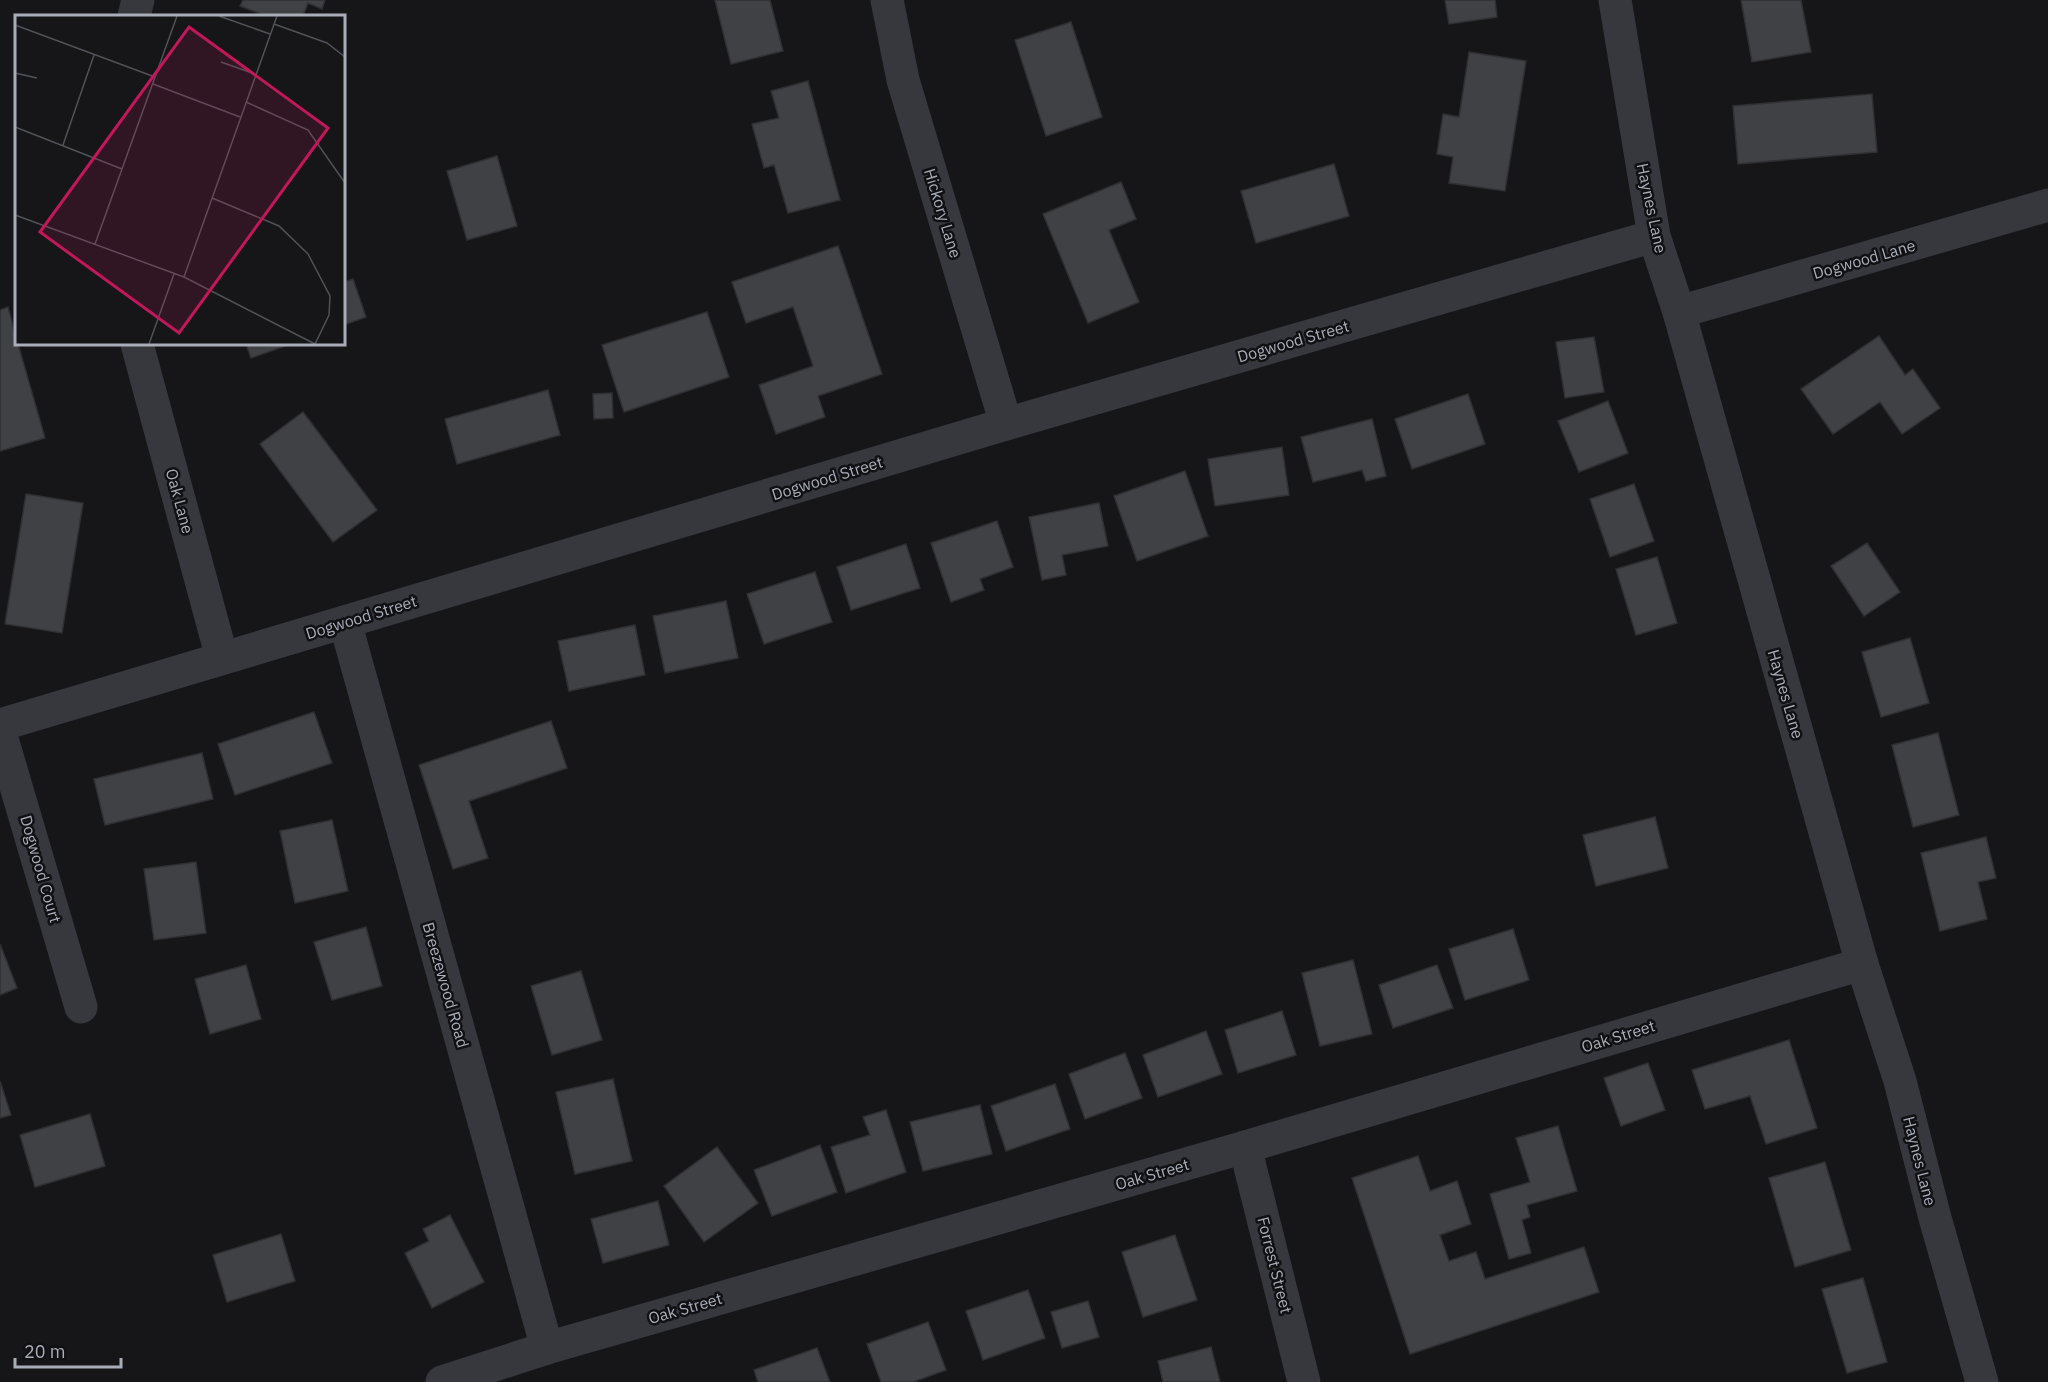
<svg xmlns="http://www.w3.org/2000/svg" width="2048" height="1382" font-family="'IBM Plex Sans',sans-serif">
  <rect width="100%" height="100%" fill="#161618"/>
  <g fill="#404145" stroke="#303034" stroke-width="1.5">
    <polygon points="243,0 325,0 322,9 308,3 303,16 266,16 240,6"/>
    <polygon points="715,0 770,0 783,51 731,64"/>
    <polygon points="1445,0 1495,0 1497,17 1449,24"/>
    <polygon points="1741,0 1801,0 1811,52 1752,62"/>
    <polygon points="1071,22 1102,117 1046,136 1015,40"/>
    <polygon points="1469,52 1526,61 1505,191 1449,183 1453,157 1437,154 1443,114 1459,117"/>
    <polygon points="808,81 840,200 788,213 774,165 764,168 752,124 779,118 771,91"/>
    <polygon points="1872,94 1877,152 1738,164 1733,106"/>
    <polygon points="497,156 517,226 467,240 447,171"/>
    <polygon points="1334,164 1349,216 1256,243 1241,191"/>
    <polygon points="1121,182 1136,219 1109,230 1139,302 1088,323 1043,214"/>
    <polygon points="838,246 882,374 818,396 825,417 776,434 759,385 813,366 793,307 746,323 732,282"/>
    <polygon points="353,279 366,317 344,325 344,282"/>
    <polygon points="8,307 16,337 16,344 18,344 45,438 0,451 0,310"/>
    <polygon points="707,312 729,377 624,412 602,345"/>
    <polygon points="1879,336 1905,375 1913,369 1940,408 1902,434 1880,402 1833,434 1801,389"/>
    <polygon points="1594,337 1604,392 1565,398 1556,342"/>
    <polygon points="246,344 291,344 251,358"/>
    <polygon points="548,390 560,435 457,464 445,419"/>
    <polygon points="612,393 613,418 594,419 593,394"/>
    <polygon points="1468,394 1485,444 1412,469 1395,419"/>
    <polygon points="1608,401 1628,453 1579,472 1558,421"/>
    <polygon points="303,412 377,510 333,542 260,444"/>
    <polygon points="1372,419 1386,476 1366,481 1362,470 1313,482 1301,437"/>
    <polygon points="1282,447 1289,495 1215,506 1208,459"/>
    <polygon points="1185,471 1208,536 1137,561 1114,496"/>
    <polygon points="1634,484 1654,541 1610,557 1590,499"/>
    <polygon points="26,494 83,503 62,633 5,624"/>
    <polygon points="1099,503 1108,546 1062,555 1066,575 1042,580 1029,517"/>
    <polygon points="997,521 1013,567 980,579 984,590 951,602 931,543"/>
    <polygon points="1867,543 1900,592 1864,616 1831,566"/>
    <polygon points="906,544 920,588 851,610 837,567"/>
    <polygon points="1657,557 1677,623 1636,635 1616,569"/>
    <polygon points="815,572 832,622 764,644 747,594"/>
    <polygon points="726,601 738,658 665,673 653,616"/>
    <polygon points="635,625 645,675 569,691 558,641"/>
    <polygon points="1910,638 1929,703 1881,717 1862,652"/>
    <polygon points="314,712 332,763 235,795 218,744"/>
    <polygon points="551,721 567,768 469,801 488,858 453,869 419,765"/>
    <polygon points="1938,733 1959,815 1913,827 1892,745"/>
    <polygon points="202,753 213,799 105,825 94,779"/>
    <polygon points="1655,817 1668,868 1596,886 1583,835"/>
    <polygon points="332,820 348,891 295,903 280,831"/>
    <polygon points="1986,837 1996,878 1978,882 1987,919 1940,931 1921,853"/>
    <polygon points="196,862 206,933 154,940 144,869"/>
    <polygon points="366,927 382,986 332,1000 314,942"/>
    <polygon points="1513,929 1529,980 1465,1000 1449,949"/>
    <polygon points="0,944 17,988 0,995"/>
    <polygon points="1353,960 1372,1034 1320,1046 1302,973"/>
    <polygon points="246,965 261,1019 210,1034 195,979"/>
    <polygon points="1437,965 1453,1008 1393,1028 1379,985"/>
    <polygon points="581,971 602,1040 552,1055 531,986"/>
    <polygon points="1282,1011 1296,1055 1238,1073 1225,1030"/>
    <polygon points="1206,1031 1222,1074 1158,1097 1143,1055"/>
    <polygon points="1789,1040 1817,1128 1766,1144 1750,1096 1705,1109 1692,1070"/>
    <polygon points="1125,1053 1142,1098 1085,1119 1069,1074"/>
    <polygon points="1648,1063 1665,1110 1621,1126 1604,1078"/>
    <polygon points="613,1079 632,1161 575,1174 556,1092"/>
    <polygon points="0,1081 11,1115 0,1118"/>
    <polygon points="1055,1084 1070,1129 1006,1151 991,1106"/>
    <polygon points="980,1105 992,1154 923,1171 910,1122"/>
    <polygon points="886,1110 906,1172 846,1193 831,1147 870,1135 863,1117"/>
    <polygon points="90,1114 105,1166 35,1187 20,1135"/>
    <polygon points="1558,1126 1577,1191 1527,1205 1530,1217 1522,1220 1531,1253 1509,1259 1490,1194 1530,1182 1516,1138"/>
    <polygon points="820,1145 837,1192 772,1216 754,1170"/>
    <polygon points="717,1147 758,1203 704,1242 664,1186"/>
    <polygon points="1418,1156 1430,1191 1457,1181 1471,1224 1440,1235 1449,1261 1476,1252 1485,1279 1584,1247 1599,1292 1410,1354 1352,1178"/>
    <polygon points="1825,1162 1851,1250 1795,1267 1769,1178"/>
    <polygon points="658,1201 669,1245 603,1263 591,1219"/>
    <polygon points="450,1215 484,1282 432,1308 405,1253 429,1241 423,1229"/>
    <polygon points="281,1234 295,1281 227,1302 213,1255"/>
    <polygon points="1175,1235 1197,1300 1143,1317 1122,1252"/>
    <polygon points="1863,1278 1887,1362 1847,1373 1822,1289"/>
    <polygon points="1028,1290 1045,1338 983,1360 966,1311"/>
    <polygon points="1088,1301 1099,1337 1062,1348 1051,1312"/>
    <polygon points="928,1322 946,1370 913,1382 881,1382 867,1344"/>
    <polygon points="1211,1347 1220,1382 1163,1382 1158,1361"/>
    <polygon points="817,1348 830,1382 758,1382 754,1370"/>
  </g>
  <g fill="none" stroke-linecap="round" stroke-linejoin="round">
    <g stroke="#37383d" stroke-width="33">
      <polyline points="887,0 903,80 1006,424"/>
      <polyline points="1615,0 1654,236 1679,312 1862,964 1900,1081 1935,1218 1982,1382"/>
      <polyline points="134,16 138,0"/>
      <polyline points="1679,312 2048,205"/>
      <polyline points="137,344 222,658"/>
      <polyline points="345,622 547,1348"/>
      <polyline points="0,725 1006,424 1654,236"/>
      <polyline points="0,732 81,1007"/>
      <polyline points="1245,1147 1304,1382"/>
      <polyline points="442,1382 547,1348 1245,1147 1862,964"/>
    </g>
  </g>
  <g text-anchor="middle" stroke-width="5" stroke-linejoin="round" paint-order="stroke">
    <g font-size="16" fill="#a8adb8" stroke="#111113">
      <text transform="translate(1652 208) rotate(78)" y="6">Haynes Lane</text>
      <text transform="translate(943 213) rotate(73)" y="6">Hickory Lane</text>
      <text transform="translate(1864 259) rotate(-16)" y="6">Dogwood Lane</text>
      <text transform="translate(1293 341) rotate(-16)" y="6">Dogwood Street</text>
      <text transform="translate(827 478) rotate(-17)" y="6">Dogwood Street</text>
      <text transform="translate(180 501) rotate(75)" y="6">Oak Lane</text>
      <text transform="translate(361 617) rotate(-17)" y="6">Dogwood Street</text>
      <text transform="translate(1786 694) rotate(74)" y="6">Haynes Lane</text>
      <text transform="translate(41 869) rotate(74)" y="6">Dogwood Court</text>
      <text transform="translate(446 985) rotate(74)" y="6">Breezewood Road</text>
      <text transform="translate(1618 1036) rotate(-17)" y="6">Oak Street</text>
      <text transform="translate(1920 1161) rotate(76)" y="6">Haynes Lane</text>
      <text transform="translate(1152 1174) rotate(-16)" y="6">Oak Street</text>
      <text transform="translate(1275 1265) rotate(76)" y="6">Forrest Street</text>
      <text transform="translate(685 1308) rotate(-16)" y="6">Oak Street</text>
    </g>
  </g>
  <g transform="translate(15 15)">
    <rect width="330" height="330" fill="#161618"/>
    <path fill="none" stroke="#505258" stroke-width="1.5" d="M204,1L255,19M259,9L312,28L330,42M0,10L140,62M206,47L240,59M0,58L22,63M138,69L225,102M231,87L293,115L330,168M0,112L107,154M48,130L79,40M197,183L264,211L293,239L315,281L314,300L300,329M0,200L169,262L300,329M80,229L162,1M169,262L262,1M134,329L159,259"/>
    <path fill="#c2185b" fill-opacity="0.15" stroke="#c2185b" stroke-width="3" d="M174,12L313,113L164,318L25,217Z"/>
    <rect width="330" height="330" fill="none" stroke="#a8adb8" stroke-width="3"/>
  </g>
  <path d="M15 1358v9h106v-9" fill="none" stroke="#a8adb8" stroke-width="3"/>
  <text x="24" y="1358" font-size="18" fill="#a8adb8" stroke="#111113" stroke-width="4.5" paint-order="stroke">20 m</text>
</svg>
